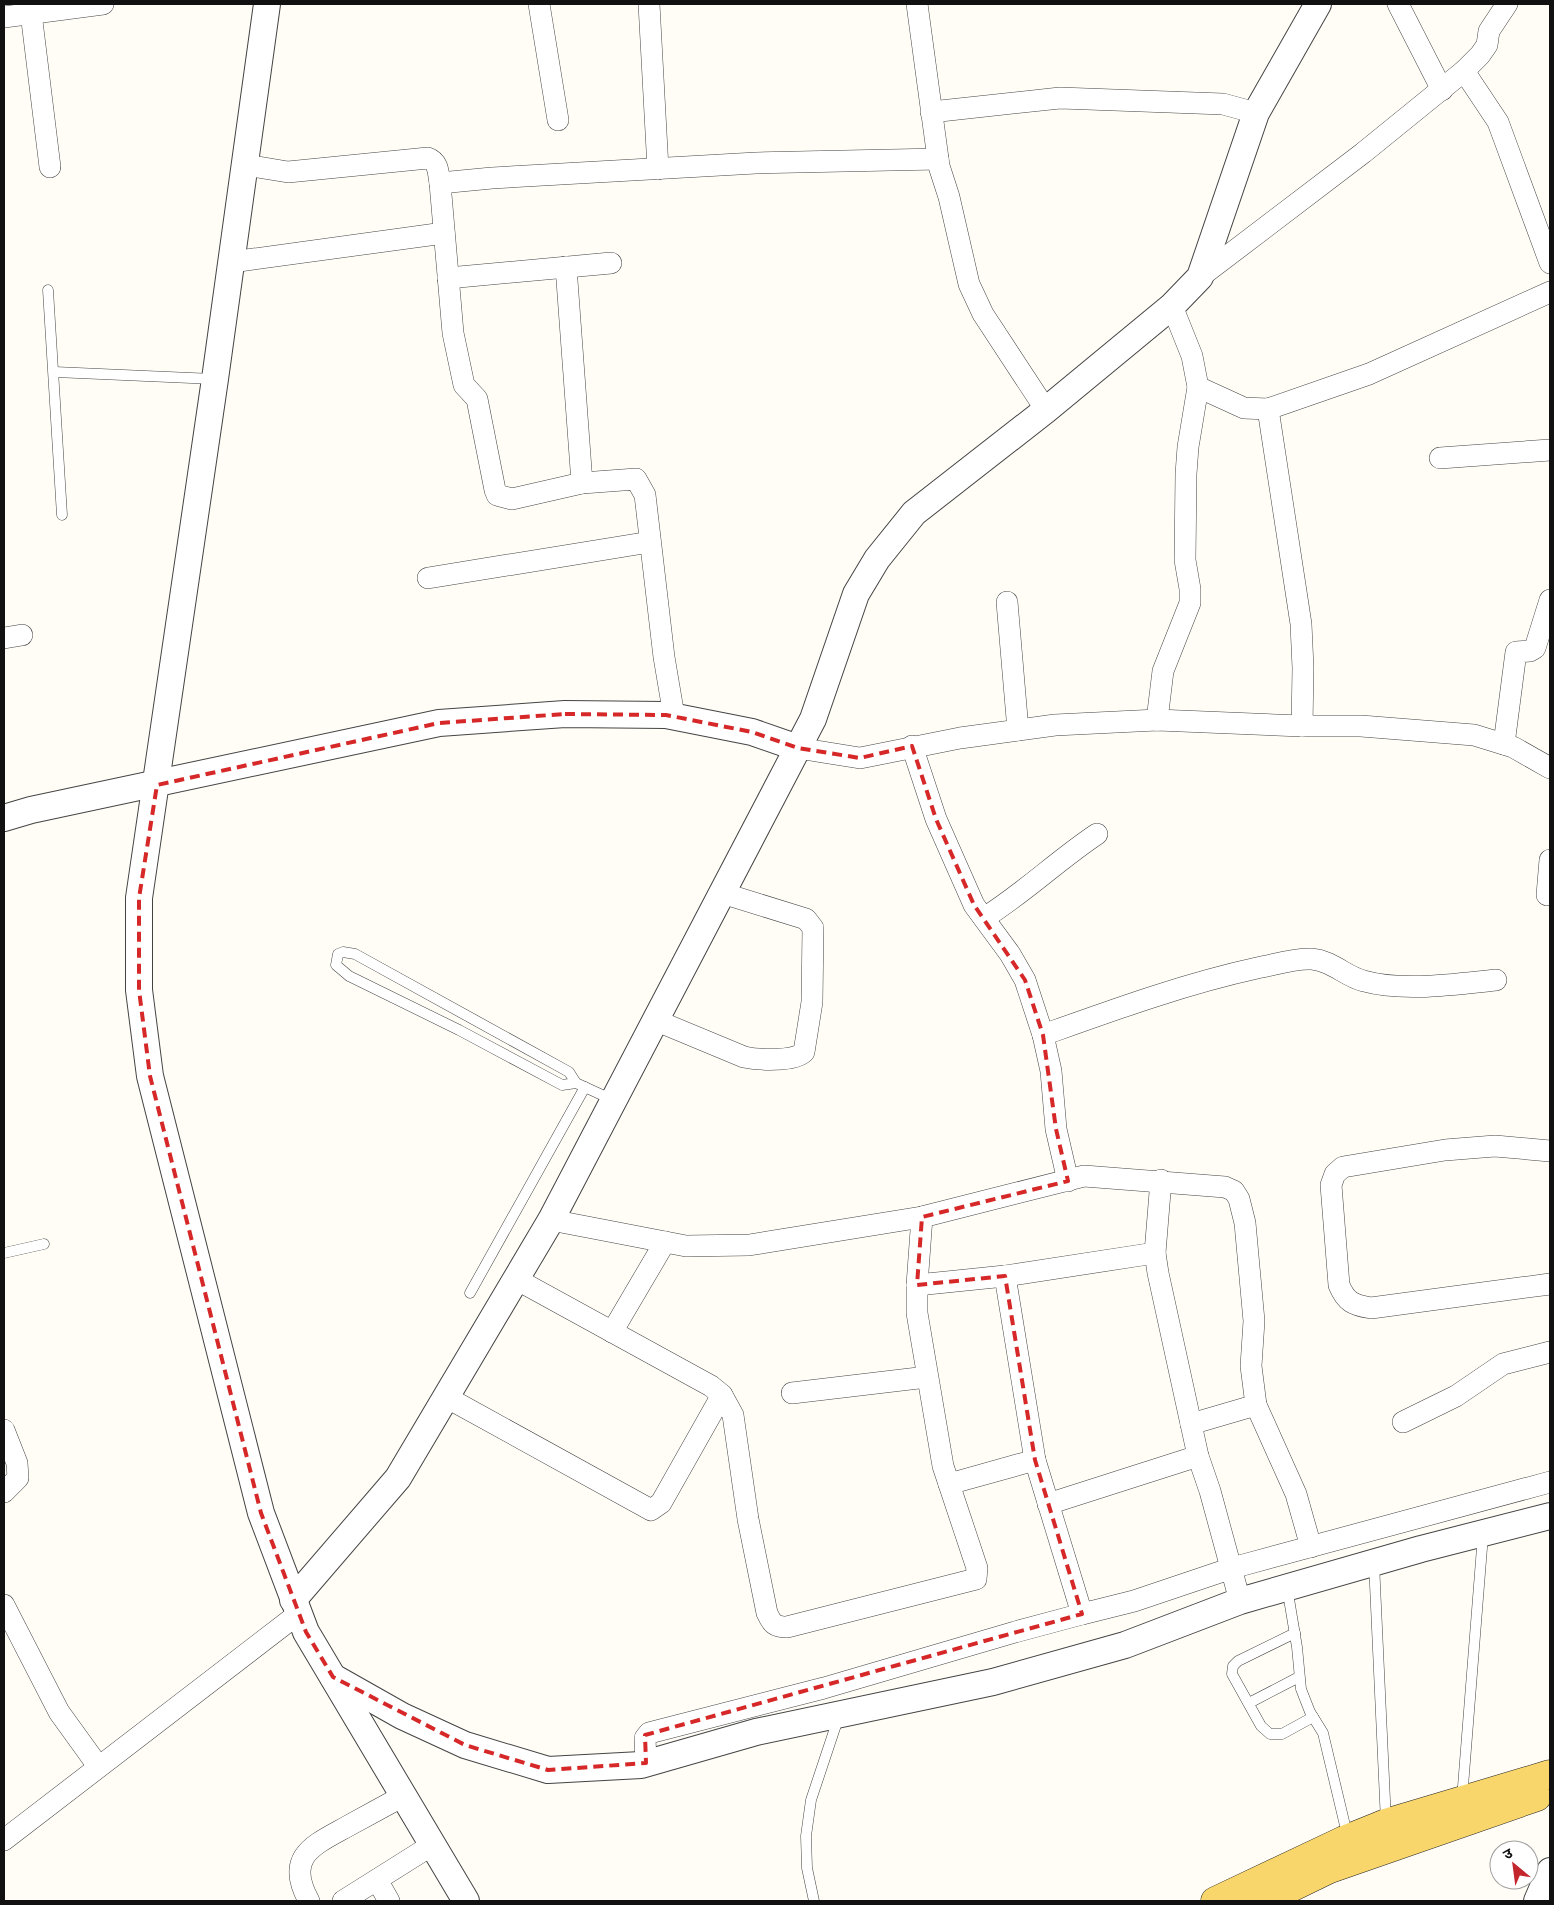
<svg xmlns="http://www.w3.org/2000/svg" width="1554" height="1905" font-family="'Zilla Slab','Noto Sans Devanagari',serif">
  <rect width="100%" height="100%" fill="#fffdf5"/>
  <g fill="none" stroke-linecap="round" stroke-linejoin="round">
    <defs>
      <g id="service">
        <polyline points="48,290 62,515"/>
        <polyline points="55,372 214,379"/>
        <polyline points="576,1083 562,1085 459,1030 349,976 336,965 338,954 343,952 355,954 569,1072 576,1083 613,1100"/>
        <polyline points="4,1253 44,1244"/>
        <polyline points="470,1293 585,1087"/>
        <polyline points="1374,1563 1386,1822"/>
        <polyline points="1287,1587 1297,1647 1301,1689 1310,1712 1323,1733 1348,1838"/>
        <polyline points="1295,1633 1238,1661 1233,1666 1232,1674 1261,1726 1270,1734 1282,1734 1313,1717"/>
        <polyline points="1249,1703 1299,1677"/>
        <polyline points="1462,1799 1483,1535"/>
        <polyline points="814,1901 807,1868 806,1836 811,1800 839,1716"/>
      </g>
      <g id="minor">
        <polyline points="539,4 558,120"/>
        <polyline points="649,4 658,169"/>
        <polyline points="917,4 939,166 949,197 969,284 983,314 1046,410"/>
        <polyline points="1398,4 1442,90"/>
        <polyline points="31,13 50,167"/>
        <polyline points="4,17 103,4"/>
        <polyline points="1464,71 1498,122 1550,263"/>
        <polyline points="931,112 1060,98 1223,104 1256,113"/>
        <path d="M245,165L288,172L428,158C439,162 438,173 440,183L453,333L464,385L477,399L495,490L497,495L512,499L582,483L636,479L645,495L664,657L674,716"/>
        <polyline points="440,183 492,178 756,163 938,159"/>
        <polyline points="232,262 444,233"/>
        <polyline points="566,267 582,483"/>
        <polyline points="1200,277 1363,153 1464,71 1480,55 1487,45 1489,31 1507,4"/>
        <polyline points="448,278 611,263"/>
        <polyline points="1198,387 1244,408 1268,409 1369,374 1550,292"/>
        <polyline points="1268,409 1301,624 1303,668 1302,726"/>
        <polyline points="1440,458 1550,450"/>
        <polyline points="428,578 650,542"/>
        <polyline points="1007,602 1018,730"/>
        <polyline points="4,638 22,635"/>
        <polyline points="1157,720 1163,671 1190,603 1190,589 1185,560 1186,474 1188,447 1198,387 1192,356 1172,306"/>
        <polyline points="1504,744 1516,652 1530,651 1535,648 1550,600"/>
        <polyline points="912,746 936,819 974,905 1010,954 1025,980 1043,1035 1051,1071 1056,1129 1068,1181"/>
        <polyline points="798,748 860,758 960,738 1055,725 1157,720 1302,726 1361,726 1474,735 1513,747 1550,768"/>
        <polyline points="1547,895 1550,860"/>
        <path d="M984,918C1024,893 1058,860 1097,834"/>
        <path d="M655,1020L744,1057C758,1060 794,1062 804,1052L812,1002L813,928L806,919L722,893"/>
        <path d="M1043,1035C1113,1010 1184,984 1257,968C1274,965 1294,958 1312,959C1333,961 1346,977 1364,981C1403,992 1456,984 1496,980"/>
        <path d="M1550,1151L1495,1146L1445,1150L1343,1167L1335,1174L1331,1185L1339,1285C1346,1302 1353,1305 1371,1308L1550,1284"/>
        <polyline points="1161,1180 1155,1253 1158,1273 1198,1456 1210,1491 1240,1601"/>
        <polyline points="922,1217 917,1285 917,1313 943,1466 949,1484 1035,1460"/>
        <polyline points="551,1220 686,1246 749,1245 922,1217 1084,1176 1225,1187 1234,1191 1239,1199 1245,1223 1254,1321 1251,1366 1256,1405 1191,1424"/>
        <polyline points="1155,1253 1005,1276 1035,1460 1082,1614 1134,1601 1232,1568 1550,1482"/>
        <path d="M516,1279L711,1386L722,1395L733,1415L748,1519L767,1613C772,1624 775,1627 787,1627L976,1579L977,1568L949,1484"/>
        <polyline points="917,1285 1005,1276"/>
        <polyline points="612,1332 665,1242"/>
        <polyline points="792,1393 927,1377"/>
        <polyline points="446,1397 651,1510 661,1503 722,1395"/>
        <polyline points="1256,1405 1296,1494 1311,1547"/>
        <polyline points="1403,1422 1456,1396 1503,1364 1550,1352"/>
        <polyline points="4,1430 17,1463 18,1478 4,1492"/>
        <polyline points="1048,1504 1198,1456"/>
        <polyline points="4,1605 59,1712 98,1766"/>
        <polyline points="646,1763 645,1738 649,1733 824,1688 1015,1632 1082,1614"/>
        <polyline points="4,1840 298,1614"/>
        <polyline points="377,1880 389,1901"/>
        <path d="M309,1901C284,1856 314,1845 348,1826C366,1816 385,1806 403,1796"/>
        <polyline points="343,1901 432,1845"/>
      </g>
      <g id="tertiary">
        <polyline points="267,4 215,379 139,898 139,990 150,1076 261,1513 306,1632 466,1901"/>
        <polyline points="4,818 31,810 439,723 565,714 666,715 752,732 798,748"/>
        <polyline points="293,1600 398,1478 551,1220 813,719 856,594 877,559 914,513 1046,410 1172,306 1200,277 1256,113 1318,4"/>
        <polyline points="333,1677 402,1716 465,1745 548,1770 641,1765 756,1732 993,1682 1125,1645 1240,1601 1421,1549 1550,1516"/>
        <polyline points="1537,1901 1550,1871"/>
      </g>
      <g id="primary">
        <polyline points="1215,1901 1344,1840 1386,1823 1550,1774"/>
        <polyline points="1264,1901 1330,1869 1537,1797"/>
      </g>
    </defs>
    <use href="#service" stroke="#444" stroke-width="11"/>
    <use href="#minor" stroke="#444" stroke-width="22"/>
    <use href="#tertiary" stroke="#444" stroke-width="28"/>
    <use href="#primary" stroke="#222" stroke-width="29"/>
    <use href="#service" stroke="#fff" stroke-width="10"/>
    <use href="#minor" stroke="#fff" stroke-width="21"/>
    <use href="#tertiary" stroke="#fff" stroke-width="26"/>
    <use href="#primary" stroke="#f9d66b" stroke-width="28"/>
  </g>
  <path fill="none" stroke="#d62828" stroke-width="4" stroke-dasharray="10 6" stroke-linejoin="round" d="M565,714L666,715L752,732L798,748L860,758L912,746L936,819L974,905L1025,980L1043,1035L1056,1129L1068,1181L922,1217L917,1285L1005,1276L1035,1460L1082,1614L645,1735L646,1763L548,1770L465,1745L333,1677L306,1632L261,1513L150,1076L139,990V898L157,785L439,723Z"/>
  <rect width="1554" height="1905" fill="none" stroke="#111111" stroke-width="10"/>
  <g transform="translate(1514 1865) rotate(331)"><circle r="24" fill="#ffffff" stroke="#a0a0a0"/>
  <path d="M0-4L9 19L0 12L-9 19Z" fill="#c4262e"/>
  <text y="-8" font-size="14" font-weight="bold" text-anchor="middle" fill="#111111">उ</text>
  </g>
</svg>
